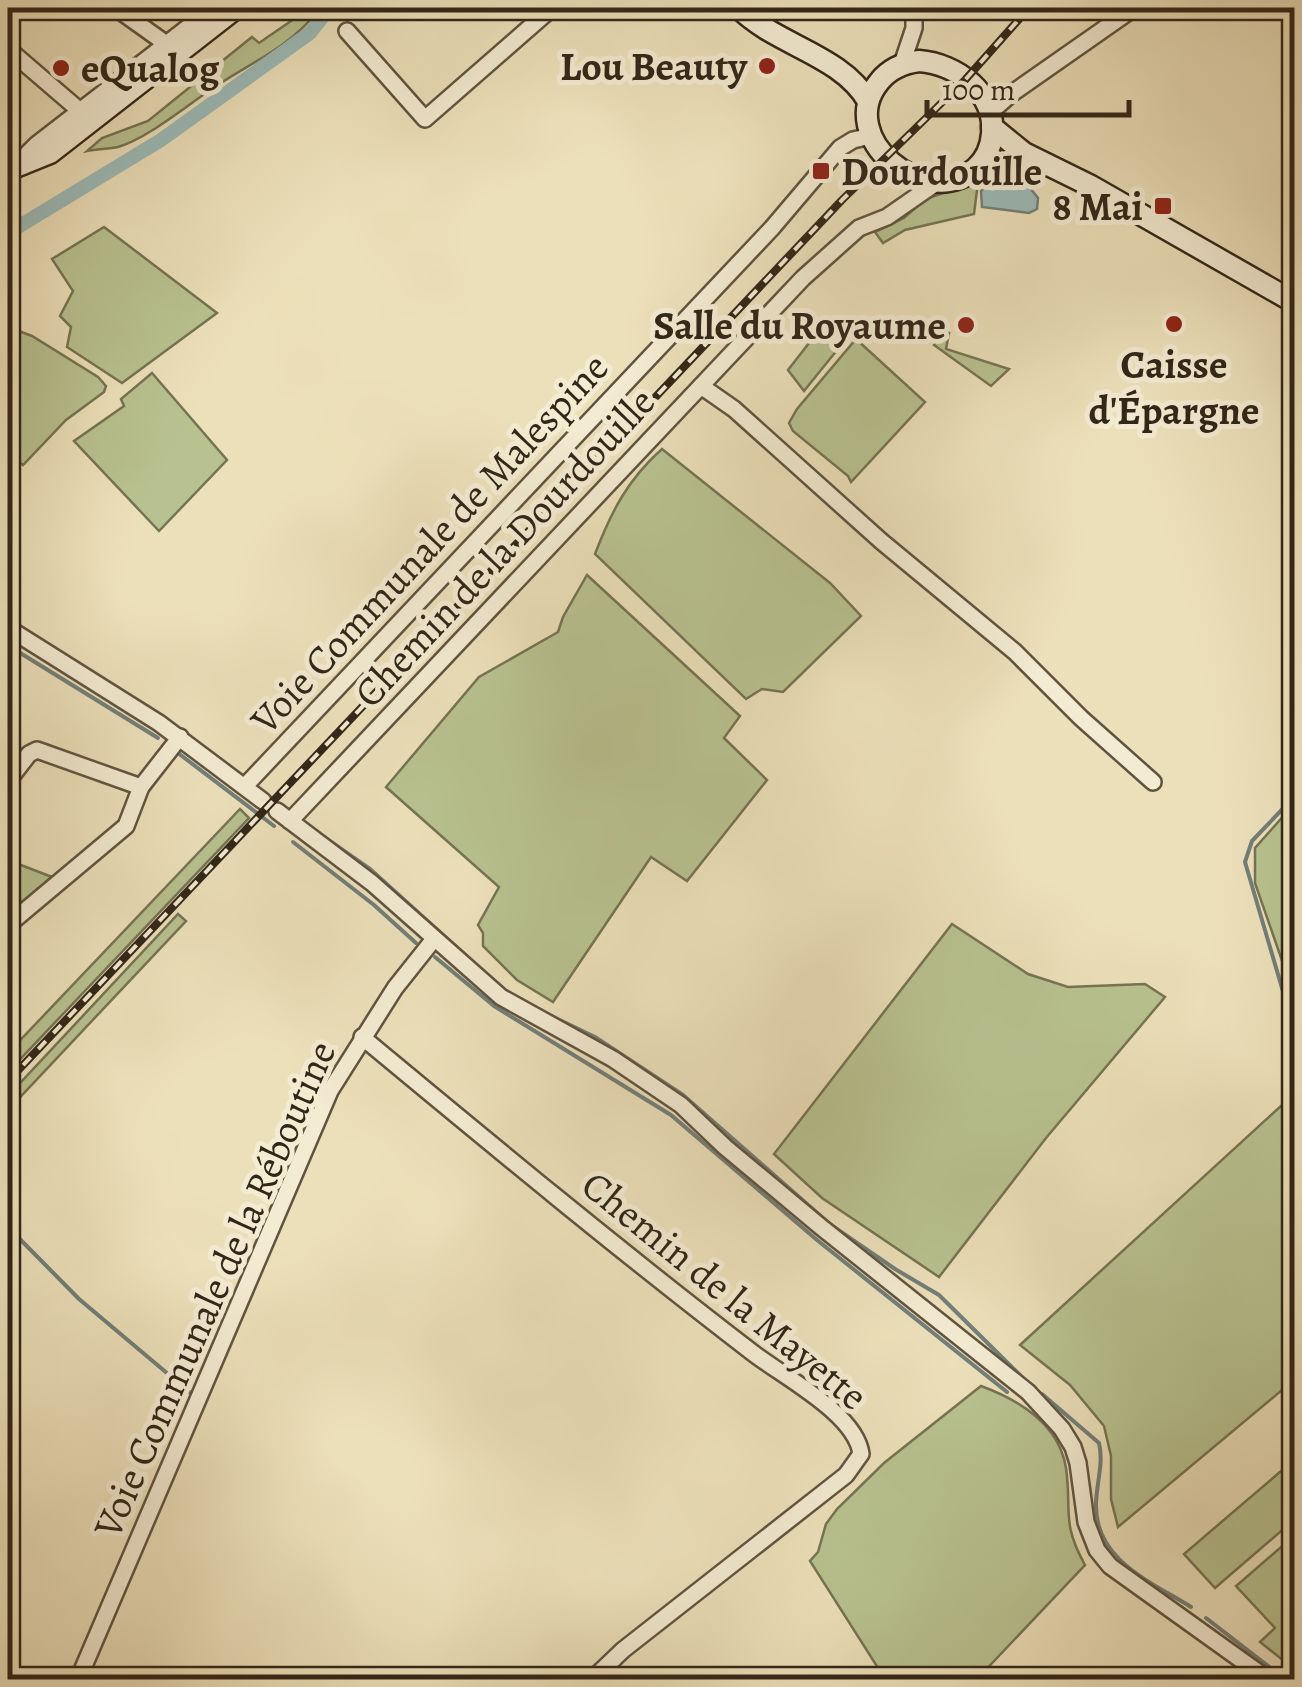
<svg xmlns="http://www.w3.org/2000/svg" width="1302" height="1687" font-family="Alegreya,serif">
  <rect width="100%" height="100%" fill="#ece0ba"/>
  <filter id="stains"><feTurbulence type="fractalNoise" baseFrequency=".002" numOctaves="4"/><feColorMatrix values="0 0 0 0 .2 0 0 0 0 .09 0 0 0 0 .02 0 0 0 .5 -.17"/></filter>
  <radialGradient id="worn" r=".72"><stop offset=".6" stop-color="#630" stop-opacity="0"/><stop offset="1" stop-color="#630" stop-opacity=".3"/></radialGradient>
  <g fill="#b8c290" stroke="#757454" stroke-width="2.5">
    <path d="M310,8L317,12C292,44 257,60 224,81C194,99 150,138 118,147C108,149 97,149 87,151L102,138L148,121L252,37L259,43Z"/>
    <polygon points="978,182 974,214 905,230 883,243 875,232 904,218 925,199"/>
    <polygon points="104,227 217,313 122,383 67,347 71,327 60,316 73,291 52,259"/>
    <polygon points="833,319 844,329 846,339 804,391 788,370 827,320"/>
    <polygon points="8,327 32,336 98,377 106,386 104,392 66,420 23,465 8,454"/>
    <polygon points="944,332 949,333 946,349 1009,369 991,386 934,345"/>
    <polygon points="856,339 925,402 851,482 848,476 793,431 789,423 797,409"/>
    <polygon points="152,373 227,460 159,531 74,441 124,406 121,399"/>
    <path d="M662,449L830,583L861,616L783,692L762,689L746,699L595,554C611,512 628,479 662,449Z"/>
    <polygon points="587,575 740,716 724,738 767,780 687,881 651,857 553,1002 517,980 483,946 483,933 478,925 499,887 386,787 479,677 558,632 563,617"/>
    <polygon points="1294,804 1294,995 1255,883 1255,848"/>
    <polygon points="240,809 249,818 8,1072 8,1053"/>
    <polygon points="8,860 52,877 8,914"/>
    <polygon points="178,914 186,921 8,1110 8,1096"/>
    <polygon points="952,924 1028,974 1068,987 1145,984 1165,997 1046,1138 939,1277 822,1198 774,1154"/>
    <polygon points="1294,1094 1294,1380 1118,1527 1111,1499 1111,1456 1104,1426 1070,1385 1020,1345"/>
    <path d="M981,1386C1019,1400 1059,1424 1066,1468C1072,1511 1061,1522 1085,1565L977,1679H885L810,1561L818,1552L826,1524L837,1509L884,1463Z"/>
    <polygon points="1294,1460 1294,1520 1215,1588 1184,1554"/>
    <polygon points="1294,1536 1294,1669 1260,1642 1275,1628 1236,1586"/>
  </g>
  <polygon fill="#9cbbb9" stroke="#727f79" stroke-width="2.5" points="995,184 1030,188 1038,198 1037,209 1029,213 982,207 981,191 987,185"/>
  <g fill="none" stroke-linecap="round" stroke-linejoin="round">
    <g stroke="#727f79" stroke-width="4">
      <polyline points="17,651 158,738"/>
      <polyline points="178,753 274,826"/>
      <polyline points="1294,797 1252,841 1245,862 1294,1029"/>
      <polyline points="311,828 370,869 484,972"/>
      <polyline points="293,842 374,905 416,943"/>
      <polyline points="435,957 494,1006 671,1115 817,1240 1007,1392"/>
      <polyline points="545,1013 595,1037 683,1095 831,1225 895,1269 939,1295 1027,1382"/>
      <polyline points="8,1227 79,1299 193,1395"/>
      <path d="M1042,1394L1099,1443C1104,1464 1096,1484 1096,1505C1095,1560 1151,1582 1191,1607"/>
      <polyline points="1206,1618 1286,1680"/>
    </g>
    <polyline stroke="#9cbbb9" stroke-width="14" points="8,233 161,140 310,33 330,8"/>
    <defs>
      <g id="street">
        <polyline points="116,8 165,43"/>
        <polyline points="347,31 425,119 552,8"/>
        <polyline points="8,49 79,110"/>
        <polyline points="902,64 914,28 914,8"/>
        <polyline points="983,94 1011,94 992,111"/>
        <polyline points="1011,94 1134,8"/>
        <polyline points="24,166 26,155 36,145 213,8"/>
        <polyline points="701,386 734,409 881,541 1015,652 1081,718 1153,782"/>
        <polyline points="8,628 159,723 263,801"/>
        <polyline points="8,781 29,754 37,750 141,787"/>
        <polyline points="245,786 772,228 840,148 853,140 871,136"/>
        <polyline points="277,811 372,883 501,997 613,1059 681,1105 725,1147 821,1227 1028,1392 1062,1429 1073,1447 1078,1463 1086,1522 1097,1550 1110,1566 1269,1680"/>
        <polyline points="290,821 803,278 859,228 887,217 936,183"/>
        <polyline points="8,925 126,826 141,787 180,737"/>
        <path d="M362,1037C491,1144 620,1251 753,1353C784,1377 856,1414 861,1454L846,1475L623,1650L599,1673L597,1680"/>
        <polyline points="78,1680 330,1091 395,988 434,939"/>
      </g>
      <g id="secondary">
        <path d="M739,8C777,46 840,54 868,101"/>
        <path d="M919,61C957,64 996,93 992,134C991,147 986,159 976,168C925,213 834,137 879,82C889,69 903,63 919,61Z"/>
        <polyline points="992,127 1024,153 1091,186 1294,302"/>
        <polyline points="8,170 50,153 236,8"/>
      </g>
    </defs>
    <use href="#street" stroke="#605440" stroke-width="20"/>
    <use href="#secondary" stroke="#322618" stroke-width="25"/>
    <use href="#street" stroke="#f3ebd2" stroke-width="15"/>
    <use href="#secondary" stroke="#f3ebd2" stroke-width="20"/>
    <defs>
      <polyline id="rail" points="8,1081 842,200 965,80 1029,8"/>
    </defs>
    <use href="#rail" stroke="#322618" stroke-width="8"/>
    <use href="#rail" stroke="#f3ebd2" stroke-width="4" stroke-dasharray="11" stroke-linecap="butt"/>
  </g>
  <g fill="#8f2418" stroke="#f3ebd2" stroke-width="4">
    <circle cx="767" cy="66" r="10"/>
    <circle cx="61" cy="68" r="10"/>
    <rect x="811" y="161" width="20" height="20" rx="5"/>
    <rect x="1153" y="196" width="20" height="20" rx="5"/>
    <circle cx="1174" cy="324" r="10"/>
    <circle cx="966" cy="325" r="10"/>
  </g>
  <g text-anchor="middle" stroke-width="10" stroke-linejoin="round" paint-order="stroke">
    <g font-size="40" font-weight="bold" fill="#322618" stroke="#f3ebd2" text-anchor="end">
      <text x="747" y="80">Lou Beauty</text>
      <text x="81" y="82" text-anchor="start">eQualog</text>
      <text x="841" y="185" text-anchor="start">Dourdouille</text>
      <text x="1143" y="220">8 Mai</text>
      <text x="946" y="339">Salle du Royaume</text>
      <text x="1174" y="378" text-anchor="middle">Caisse<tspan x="1174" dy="46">d'Épargne</tspan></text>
    </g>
    <g font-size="40" fill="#322618" stroke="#f3ebd2">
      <text transform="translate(429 543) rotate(-47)" y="14">Voie Communale de Malespine</text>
      <text transform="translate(504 547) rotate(-47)" y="14">Chemin de la Dourdouille</text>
      <text transform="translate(214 1289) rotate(-66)" y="14">Voie Communale de la Réboutine</text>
      <text transform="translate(725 1290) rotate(39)" y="14">Chemin de la Mayette</text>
    </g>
  </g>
  <rect width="1302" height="1687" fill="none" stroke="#ece0ba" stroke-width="40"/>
  <rect x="10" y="10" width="1282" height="1667" fill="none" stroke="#322618" stroke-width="5"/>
  <rect x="20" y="20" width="1262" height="1647" fill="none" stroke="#322618" stroke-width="2.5"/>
  <path d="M927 100v15h202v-15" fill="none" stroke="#322618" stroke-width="5"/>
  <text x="942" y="100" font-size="30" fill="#322618" stroke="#f3ebd2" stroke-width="8" paint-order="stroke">100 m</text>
  <rect width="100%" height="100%" filter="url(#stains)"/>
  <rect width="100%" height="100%" fill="url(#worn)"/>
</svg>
